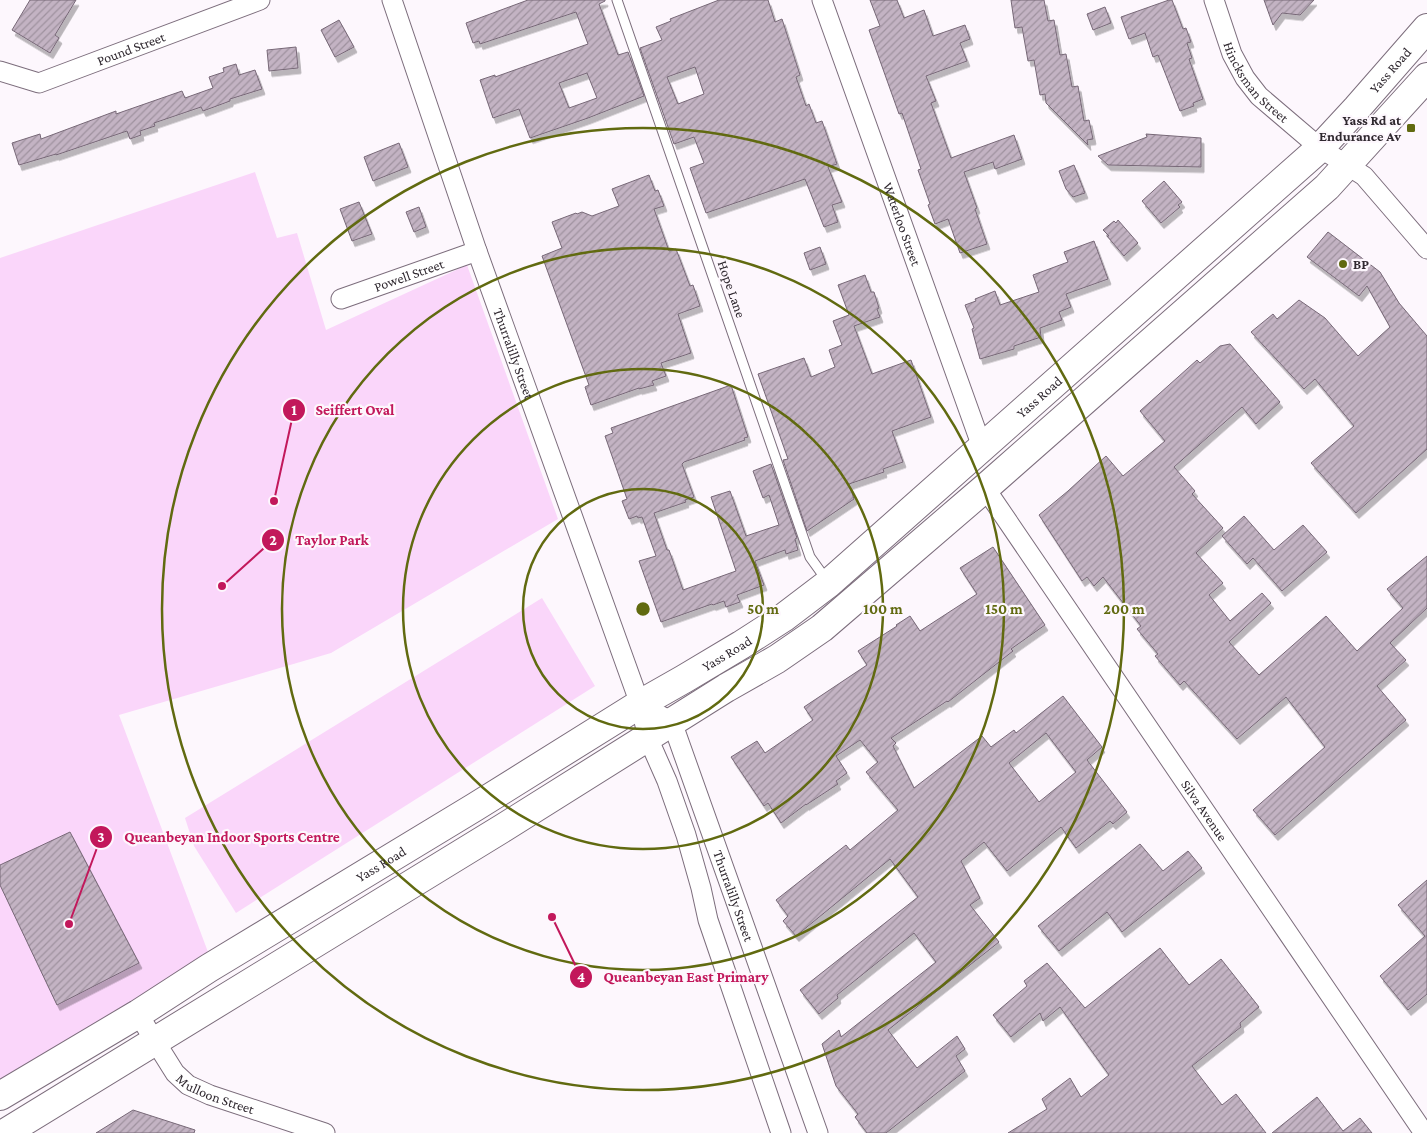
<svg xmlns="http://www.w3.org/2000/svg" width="1427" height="1133" font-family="'Crimson Pro',serif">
  <defs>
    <pattern id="building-hatch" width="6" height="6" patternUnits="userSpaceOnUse" patternTransform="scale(1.25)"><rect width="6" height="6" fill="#c3b3c3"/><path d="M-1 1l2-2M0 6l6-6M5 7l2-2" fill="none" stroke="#9f929f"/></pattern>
    <filter id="shadow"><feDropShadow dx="3" dy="5.5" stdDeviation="0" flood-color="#0004"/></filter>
  </defs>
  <rect width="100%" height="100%" fill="#fdf7fd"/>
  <g fill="#fad6fa">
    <polygon points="255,172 277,238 297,233 326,330 467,265 558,519 331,653 119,715 211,960 0,1091 0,258"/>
    <polygon points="542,598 595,686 236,913 194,846 185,818"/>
  </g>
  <g fill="url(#building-hatch)" stroke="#776877" fill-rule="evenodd" filter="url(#shadow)">
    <polygon points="30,0 76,0 55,35 59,38 50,53 12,30"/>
    <path d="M528,0H605V1L599,4L618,55L628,52L644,96L588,118L530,138L519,109L493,118L480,80L495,75V77L588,44L576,12L480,44L479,41L473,43L466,23ZM587,73L597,98L569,108L559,83Z"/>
    <path d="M719,0H768L775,22L782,19L800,75L796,77L806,106L809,104L816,123L822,121L837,164L828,167L842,202L832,205L838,222L824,227L805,179L706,213L690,168L704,163L694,137L674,144L640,48L662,40L656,27L671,21L670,19ZM695,67L704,94L678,104L667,77Z"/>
    <polygon points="870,0 897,0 904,18 924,10 933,36 965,25 970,39 960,43 967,61 926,76 936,101 931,103 951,158 1014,135 1022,159 995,169 993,162 964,172 977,208 975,209 987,244 960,253 948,219 935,224 928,205 930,204 918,170 921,169 902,113 899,114 869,30 880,26"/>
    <polygon points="1011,0 1044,0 1048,21 1054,20 1060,55 1066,54 1072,87 1078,86 1084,121 1089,120 1093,139 1087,140 1088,145 1046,103 1045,94 1040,95 1034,60 1028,61 1022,27 1015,28"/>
    <polygon points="1169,0 1172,0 1183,29 1186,28 1191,42 1187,43 1192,58 1189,59 1203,99 1193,103 1194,106 1180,111 1158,55 1153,57 1145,33 1129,39 1121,17"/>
    <polygon points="1264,0 1314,0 1300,15 1282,13 1273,25"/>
    <polygon points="1105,7 1111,23 1093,30 1087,14"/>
    <polygon points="339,20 354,47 335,57 321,30"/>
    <polygon points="296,47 298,68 269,71 267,50"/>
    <polygon points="236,64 239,75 255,70 262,89 230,99 230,101 203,111 201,107 154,123 155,126 140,131 141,135 130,139 127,131 56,155 56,154 19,165 12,143 40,134 41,139 116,111 116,114 182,91 185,98 213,88 209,77 224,72 223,68"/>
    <polygon points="1146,134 1201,138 1201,167 1108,165 1098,156 1147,137"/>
    <polygon points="399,143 408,167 373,181 364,157"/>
    <polygon points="1074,165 1085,193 1073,197 1066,189 1059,171"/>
    <polygon points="649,175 655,191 658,190 664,206 654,209 669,251 676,249 690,286 693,285 700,306 678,314 691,353 661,363 666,376 652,381 654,385 639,389 639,388 591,405 585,387 589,385 542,256 562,248 552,222 576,213 577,214 582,212 592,216 619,206 612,189"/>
    <polygon points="1164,181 1182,202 1178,205 1180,207 1161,223 1142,201"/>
    <polygon points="359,202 372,234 352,241 340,209"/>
    <polygon points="419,207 426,227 414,232 406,212"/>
    <polygon points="1118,220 1138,243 1124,256 1107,236 1109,236 1103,230 1114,221 1116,223"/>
    <polygon points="1328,232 1380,272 1399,303 1427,336 1427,449 1356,513 1311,463 1354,426 1315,379 1304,389 1251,332 1273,314 1277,319 1299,300 1325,318 1358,356 1390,327 1367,286 1359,296 1307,257"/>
    <polygon points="1094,241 1108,279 1066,294 1071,307 1059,312 1062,320 1040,328 1041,337 1014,346 1014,349 980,359 972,329 974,328 965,305 976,301 975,299 995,291 1000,305 1039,292 1033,275 1068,262 1064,252"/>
    <polygon points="820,247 826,264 810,270 804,253"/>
    <polygon points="865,275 871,292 874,292 879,308 877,309 880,317 854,326 872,374 911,360 931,417 892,431 903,462 883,469 884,472 849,484 854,499 807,531 783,460 788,459 758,374 804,358 811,377 835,367 829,350 842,345 833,321 849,315 838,285"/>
    <polygon points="1230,344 1280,402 1256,424 1242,407 1174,467 1195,491 1192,494 1223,528 1196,553 1223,583 1209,595 1230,621 1262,593 1271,603 1229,642 1259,675 1326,616 1357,651 1403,608 1387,589 1427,556 1427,608 1390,643 1406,660 1377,686 1406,720 1275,835 1253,810 1325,747 1286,697 1237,739 1184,681 1180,685 1155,656 1158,654 1137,629 1141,626 1103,577 1094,586 1087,577 1082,581 1039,515 1068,491 1106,456 1123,476 1165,441 1140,411 1197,360 1200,363 1220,346"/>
    <polygon points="731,385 748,437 744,438 745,440 684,462 682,464 694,497 685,500 686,502 654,513 667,550 669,550 683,590 736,571 711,497 730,491 746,536 779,525 769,495 763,498 753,471 771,464 797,538 795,539 798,550 786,554 785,550 755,561 764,585 737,595 740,602 726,607 724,601 713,605 712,604 661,622 639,561 656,556 642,517 638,518 637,516 629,519 622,501 627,499 605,436 613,433 611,428"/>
    <polygon points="1244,516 1274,550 1303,525 1327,552 1282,591 1253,558 1247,564 1222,536"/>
    <path d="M993,547L1045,625L1011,649L1013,651L948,702L947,701L891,738L896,743L893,746L914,788L982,736L991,747L1014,730L1016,733L1063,696L1102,747L1087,760L1127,812L1113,824L1110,821L1076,848L1061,827L1007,871L984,842L961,861L980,898L970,905L999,942L888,1030L917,1068L957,1036L965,1049L956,1056L965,1071L886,1133H867L855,1117L858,1114L836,1086L822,1044L839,1030L841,1037L936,962L914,933L837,995L838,998L819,1014L800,990L918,897L890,859L796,936L783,921L788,916L776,900L846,845L850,850L898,810L866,772L878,762L860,740L836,756L847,773L836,781L838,784L806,805V804L781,823L768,803L764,806L731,757L757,741L765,753L813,720L804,707L867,665L858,651L897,626L896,625L910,616L920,631L977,594L960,568ZM1046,733L1076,772L1039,802L1009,763Z"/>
    <polygon points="70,832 139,963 57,1005 0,885 0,865"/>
    <polygon points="1140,844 1163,871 1188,851 1202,868 1122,932 1107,912 1059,951 1038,926"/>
    <polygon points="1427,880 1427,994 1408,1010 1380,976 1425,936 1398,905"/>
    <polygon points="1160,948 1189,985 1221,959 1259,1007 1240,1023 1241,1027 1192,1066 1222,1105 1236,1094 1266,1133 1008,1133 1047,1109 1042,1099 1070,1078 1081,1097 1109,1075 1060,1007 1043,1021 1040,1013 1011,1037 993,1015 1027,986 1024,981 1047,963 1085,1008"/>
    <polygon points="1317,1097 1343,1131 1360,1118 1372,1133 1272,1133"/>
    <polygon points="133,1110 195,1130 194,1133 96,1133"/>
  </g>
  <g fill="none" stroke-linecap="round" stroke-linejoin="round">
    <defs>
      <polyline id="service" points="617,0 810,557 828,582"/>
      <g id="minor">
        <path id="s1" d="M392,0L477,251L640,704L648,738L667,781L686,835L701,888L708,920L781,1133"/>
        <path id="s2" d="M822,0L982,447"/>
        <path id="s3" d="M1214,0L1232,54L1245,78L1259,96L1320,148L1364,176L1427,249"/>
        <path id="s4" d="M0,71L39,83L260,0"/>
        <path id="s5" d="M341,299L477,251"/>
        <path id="s6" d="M985,488L1424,1133"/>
        <path id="s7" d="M640,704L672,722L818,1133"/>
        <path id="s8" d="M138,1014L175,1073L188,1085L210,1095L325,1133"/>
      </g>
      <g id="primary">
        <path id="s9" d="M0,1096L138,1014L209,968L475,807L640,704L684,679L741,645L783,618L829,583L1320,148L1357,108L1427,28"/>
        <polyline points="5,1133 503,828 726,688 777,659 822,628 985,488 1327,187 1427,77"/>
      </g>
    </defs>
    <use href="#service" stroke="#7c6d7c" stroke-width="11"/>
    <use href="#minor" stroke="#7c6d7c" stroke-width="21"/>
    <use href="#primary" stroke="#7c6d7c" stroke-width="30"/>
    <use href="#service" stroke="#fff" stroke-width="9"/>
    <use href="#minor" stroke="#fff" stroke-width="19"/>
    <use href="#primary" stroke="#fff" stroke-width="28"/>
  </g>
  <g fill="none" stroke="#616a10" stroke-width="2.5">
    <circle cx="643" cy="609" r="120"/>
    <circle cx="643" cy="609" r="240"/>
    <circle cx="643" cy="609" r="361"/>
    <circle cx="643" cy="609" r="481"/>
  </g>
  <g fill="#616a10" stroke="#fdf7fd" stroke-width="2">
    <rect x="1406" y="123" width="10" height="10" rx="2.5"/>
    <circle cx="1343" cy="264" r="5"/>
  </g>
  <g text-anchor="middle" stroke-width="4.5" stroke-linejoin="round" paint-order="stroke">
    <g font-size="14" fill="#2f282f" stroke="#fdf7fd">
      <text dy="5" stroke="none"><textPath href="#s4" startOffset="139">Pound Street</textPath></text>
      <text dy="5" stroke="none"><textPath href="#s9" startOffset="1736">Yass Road</textPath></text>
      <text dy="5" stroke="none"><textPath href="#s3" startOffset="94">Hincksman Street</textPath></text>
      <text dy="5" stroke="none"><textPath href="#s2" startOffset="238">Waterloo Street</textPath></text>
      <text dy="5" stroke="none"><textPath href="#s5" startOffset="72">Powell Street</textPath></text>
      <text transform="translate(732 289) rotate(71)" y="5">Hope Lane</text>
      <text dy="5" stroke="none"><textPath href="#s1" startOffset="374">Thurralilly Street</textPath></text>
      <text dy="5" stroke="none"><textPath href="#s9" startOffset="1256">Yass Road</textPath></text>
      <text dy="5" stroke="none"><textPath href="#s9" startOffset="851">Yass Road</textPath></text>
      <text dy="5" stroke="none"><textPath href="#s6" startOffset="390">Silva Avenue</textPath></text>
      <text dy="5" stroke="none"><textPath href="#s9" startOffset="446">Yass Road</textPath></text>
      <text dy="5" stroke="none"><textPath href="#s7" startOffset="221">Thurralilly Street</textPath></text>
      <text dy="5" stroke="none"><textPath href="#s8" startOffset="116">Mulloon Street</textPath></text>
    </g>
    <g font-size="14" font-weight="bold" fill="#2f282f" stroke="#fdf7fd" text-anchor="end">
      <text x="1401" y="125">Yass Rd at<tspan x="1401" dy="16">Endurance Av</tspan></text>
      <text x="1353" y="269" text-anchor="start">BP</text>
    </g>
  </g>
  <circle cx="643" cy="609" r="8" fill="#616a10" stroke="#fdf7fd" stroke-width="2.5"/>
  <g font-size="15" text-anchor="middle" font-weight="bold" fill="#616a10" stroke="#fdf7fd" stroke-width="4.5" stroke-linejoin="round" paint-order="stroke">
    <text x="763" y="614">50 m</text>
    <text x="883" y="614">100 m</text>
    <text x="1004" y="614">150 m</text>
    <text x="1124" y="614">200 m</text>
  </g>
  <path fill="none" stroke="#c2185b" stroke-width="2" d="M274 501L294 410M222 586L273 540M69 924L101 837M552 917L581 977"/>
  <g fill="#c2185b" stroke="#fdf7fd" stroke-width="2">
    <circle cx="274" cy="501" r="5"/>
    <circle cx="222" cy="586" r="5"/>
    <circle cx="69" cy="924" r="5"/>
    <circle cx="552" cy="917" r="5"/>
    <circle cx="294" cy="410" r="12"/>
    <circle cx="273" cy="540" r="12"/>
    <circle cx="101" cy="837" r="12"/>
    <circle cx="581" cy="977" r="12"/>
  </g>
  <g font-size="15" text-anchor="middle" font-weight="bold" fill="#fff">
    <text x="294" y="415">1</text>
    <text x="273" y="545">2</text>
    <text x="101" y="842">3</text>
    <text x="581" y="982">4</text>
  </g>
  <g font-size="15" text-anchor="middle" font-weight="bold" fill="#c2185b" stroke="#fdf7fd" stroke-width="4.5" stroke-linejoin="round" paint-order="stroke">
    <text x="355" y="415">Seiffert Oval</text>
    <text x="332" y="545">Taylor Park</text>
    <text x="232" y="842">Queanbeyan Indoor Sports Centre</text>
    <text x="686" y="982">Queanbeyan East Primary</text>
  </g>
</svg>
